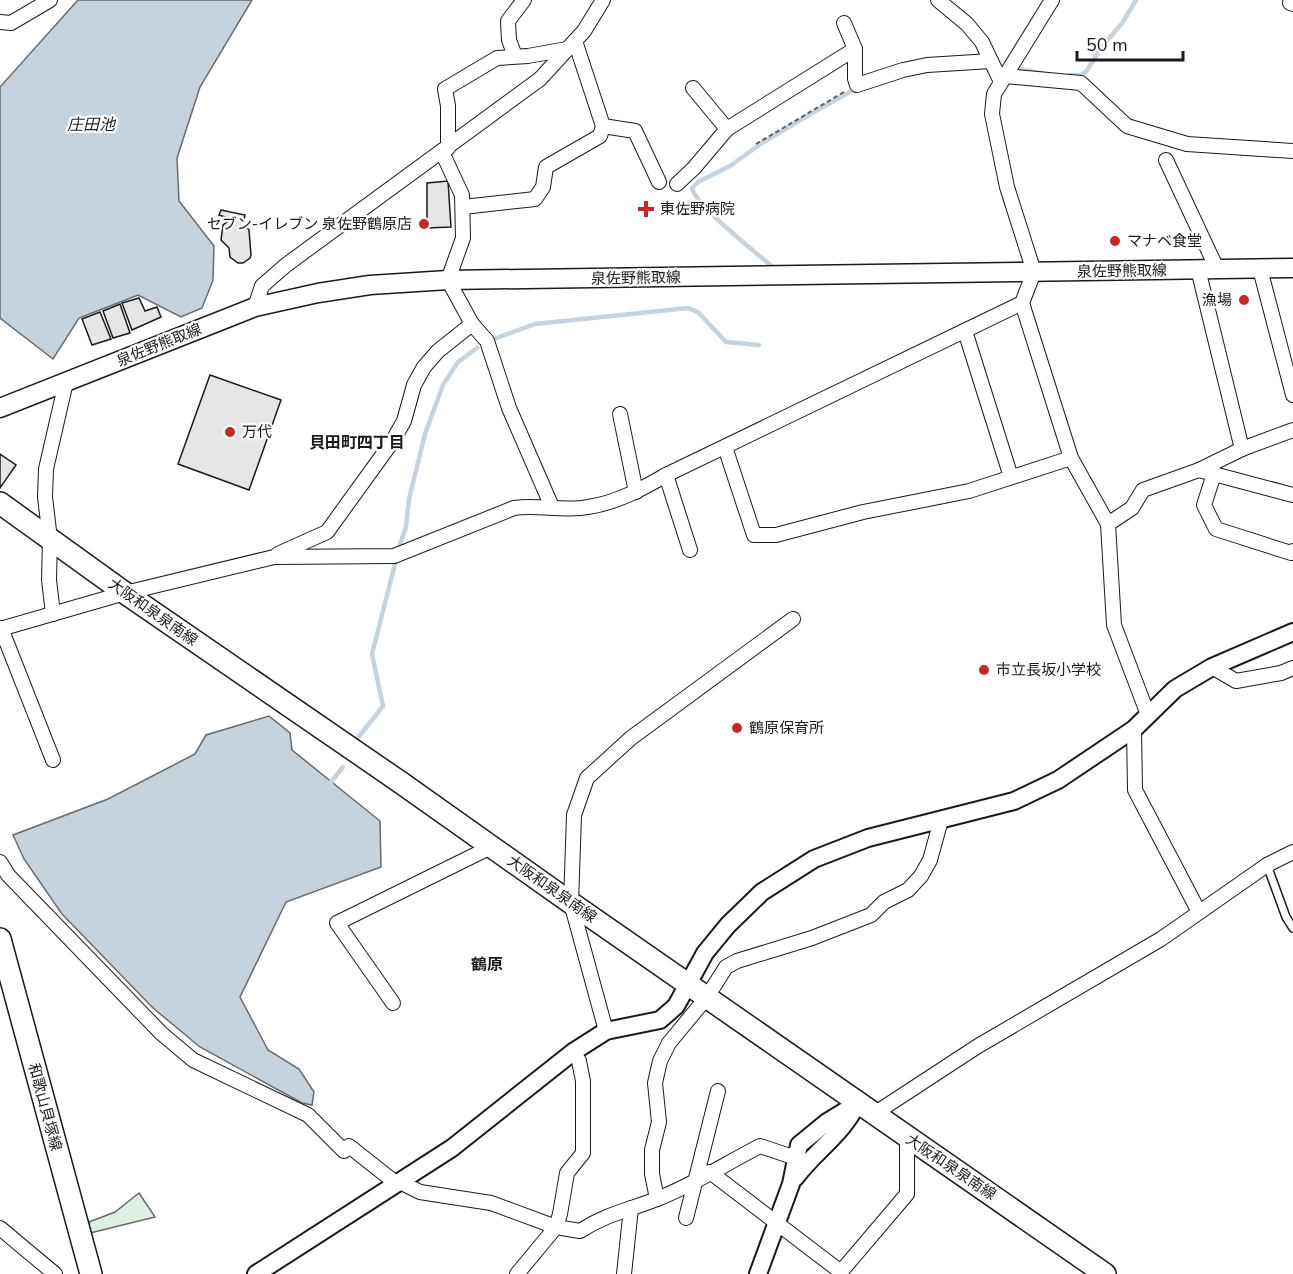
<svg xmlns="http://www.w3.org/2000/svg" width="1293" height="1274" font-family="'Nunito Sans','Noto Sans JP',sans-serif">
  <rect width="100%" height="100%" fill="#fff"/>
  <polygon fill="#e0efe3" stroke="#6a6a6a" stroke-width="1.5" points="139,1193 155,1217 90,1233 89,1222 115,1212"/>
  <g fill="#c6d2dc" stroke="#6a6a6a" stroke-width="1.5">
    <polygon points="78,0 252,0 200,87 177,158 179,201 214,246 213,280 202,308 181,317 138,295 79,318 53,359 0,318 0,87"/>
    <polygon points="269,716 290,733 292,750 380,821 381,867 286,902 240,997 268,1050 299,1069 314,1092 312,1105 302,1103 200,1047 153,1008 62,914 24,859 13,835 108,799 195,754 206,735"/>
  </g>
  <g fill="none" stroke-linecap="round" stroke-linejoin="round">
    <g stroke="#c6d2dc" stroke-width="4.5">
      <polyline points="1018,69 1046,74"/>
      <polyline points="1070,75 1081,75 1086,72 1101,48 1123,22 1136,0"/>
      <path d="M774,268C758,254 695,205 692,188L698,182L730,166L762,143L812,113L857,88"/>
      <polyline points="494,339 535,324 688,308 698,312 726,342 759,345"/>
      <polyline points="398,550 406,527 409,499 425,434 443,385 458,362 477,348"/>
      <polyline points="357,739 383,706 372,654 396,560"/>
      <polyline points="331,782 343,767"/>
    </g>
  </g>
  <g fill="#e6e6e6" stroke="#1a1a1a" stroke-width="1.5">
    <polygon points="448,181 451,227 427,228 427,183"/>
    <polygon points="221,210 245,215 243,223 249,230 251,255 250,258 243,263 238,263 230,257 229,248 221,240 223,225 231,219 219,215"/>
    <polygon points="139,298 145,311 157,307 161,317 132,330 122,303"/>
    <polygon points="120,304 130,333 113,338 103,311"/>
    <polygon points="100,312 111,339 92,345 82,319"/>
    <polygon points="210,375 281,400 249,490 178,464"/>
    <polygon points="0,454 16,465 0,488"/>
  </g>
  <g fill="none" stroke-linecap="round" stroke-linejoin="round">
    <defs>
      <polyline id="service" points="1267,865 1286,917 1293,928"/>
      <g id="minor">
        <polyline points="938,0 967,24 982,42 1001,82"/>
        <polyline points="1291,0 1290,3 1293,4"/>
        <polyline points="0,22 11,23 50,0"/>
        <polyline points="844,23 855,49 855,79 857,85 903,70 927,65 991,61"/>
        <polyline points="515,56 509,40 508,21 524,0"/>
        <polyline points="1005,76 1081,83 1127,126 1187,144 1293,151"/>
        <polyline points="693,88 727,129 855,49"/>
        <polyline points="603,126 635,131 659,182"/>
        <polyline points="448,148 448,106 445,89 497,58 528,56 567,49"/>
        <polyline points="1166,160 1217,269"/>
        <polyline points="677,184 694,168 727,129"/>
        <polyline points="463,207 535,199 543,187 546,167 600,136 603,126 575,41"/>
        <polyline points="1198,269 1242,449"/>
        <polyline points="1260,269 1293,395"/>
        <polyline points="1022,303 1071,458 1108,524 1114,625 1148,715"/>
        <polyline points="255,307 262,286 286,265 540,79 584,31 603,0"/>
        <polyline points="472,324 487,341 509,408 552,507"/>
        <polyline points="965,331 1011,477"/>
        <polyline points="620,414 636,492"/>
        <polyline points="725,447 754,535 776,535 863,512 969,491 1071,458"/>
        <polyline points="1199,470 1242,449 1293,430"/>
        <polyline points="1214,474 1204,505 1216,529 1291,553 1293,551"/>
        <polyline points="666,475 690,550"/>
        <polyline points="1108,524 1132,508 1143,490 1199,470 1293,495"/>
        <polyline points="278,554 327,532 392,442 404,421 414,385 424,367 438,351 472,324 448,280 463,238 462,195 442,152"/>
        <polyline points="53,614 49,580 50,539 45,497 46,469 66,382"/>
        <polyline points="1,628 53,760"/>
        <path d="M0,629L125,593L274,557L394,556L514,508C538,504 564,512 588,507C616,503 642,489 666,475L1022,303L1034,272L1007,187L992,114L994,94L1052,0"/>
        <polyline points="1212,667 1236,681 1281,673 1293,668"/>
        <polyline points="1134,729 1135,790 1199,912"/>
        <polyline points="0,862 8,875 161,1033 193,1060 308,1115 344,1151 349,1146 397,1184"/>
        <polyline points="393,1003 337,923 491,847"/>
        <polyline points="606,1031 571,903 574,815 587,778 631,738 793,619"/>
        <polyline points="874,1114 978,1046 1161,939 1267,865 1293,852"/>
        <polyline points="710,1172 841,1272"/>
        <path d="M400,1182L420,1192L491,1203L556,1227L580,1231C606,1214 629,1210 657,1199C693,1185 725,1164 760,1146L796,1158"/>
        <polyline points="657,1199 652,1174 652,1150 659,1122 655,1083 660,1061 669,1043 707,997 726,967 737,961 812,938 871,915 884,902 908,890 921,876 930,860 941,820"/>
        <polyline points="686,1218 718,1091"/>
        <polyline points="0,1228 55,1274"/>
        <polyline points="517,1274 556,1227 560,1214 567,1173 583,1153 583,1081 579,1061 573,1052"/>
        <polyline points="624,1274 631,1208"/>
        <polyline points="839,1274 907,1194 907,1137"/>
      </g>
      <g id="tertiary">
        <path d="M795,1178C815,1151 842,1135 857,1104"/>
        <polyline points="256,1274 452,1148 573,1052 606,1031 660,1020 676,1006 705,953 728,925 762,892 814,859 868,838 1014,801 1058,780 1134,729 1175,689 1212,667 1293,632"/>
        <polyline points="758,1274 791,1184 799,1145 827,1122 858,1103"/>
      </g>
      <polyline id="secondary" points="0,408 255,307 318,293 370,285 448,280 1293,268"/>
      <g id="primary">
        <polyline points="0,503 125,593 400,782 571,903 1105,1274"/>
        <polyline points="0,939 91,1274"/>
      </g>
    </defs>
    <use href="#service" stroke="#1a1a1a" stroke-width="10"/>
    <use href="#minor" stroke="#1a1a1a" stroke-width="16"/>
    <use href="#tertiary" stroke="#1a1a1a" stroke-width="20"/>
    <use href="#secondary" stroke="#1a1a1a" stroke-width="21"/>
    <use href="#primary" stroke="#1a1a1a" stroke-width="24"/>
    <polyline stroke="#5f5f5f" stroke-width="2" stroke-dasharray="4.5 3" stroke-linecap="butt" points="756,144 844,92"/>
    <use href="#service" stroke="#fff" stroke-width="7"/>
    <use href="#minor" stroke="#fff" stroke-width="14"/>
    <use href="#tertiary" stroke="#fff" stroke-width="16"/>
    <use href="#secondary" stroke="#fff" stroke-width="18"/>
    <use href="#primary" stroke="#fff" stroke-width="21"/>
  </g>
  <g fill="#c62828" stroke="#fff" stroke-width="2">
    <path d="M643 200h6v6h6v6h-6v6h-6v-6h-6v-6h6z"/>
    <circle cx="424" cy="224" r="6"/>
    <circle cx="1115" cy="241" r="6"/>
    <circle cx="1244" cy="300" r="6"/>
    <circle cx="230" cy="432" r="6"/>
    <circle cx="984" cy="670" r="6"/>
    <circle cx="737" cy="728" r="6"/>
  </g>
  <g text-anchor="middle" stroke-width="4.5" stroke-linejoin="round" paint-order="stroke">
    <g font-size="15" fill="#1a1a1a" stroke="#fff" text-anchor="start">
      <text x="660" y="214">東佐野病院</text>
      <text x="412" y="229" text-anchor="end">セブン-イレブン 泉佐野鶴原店</text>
      <text x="1127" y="246">マナベ食堂</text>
      <text x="1232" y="305" text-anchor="end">漁場</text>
      <text x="242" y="437">万代</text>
      <text x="996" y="675">市立長坂小学校</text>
      <text x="749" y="733">鶴原保育所</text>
    </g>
    <g font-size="15" fill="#1a1a1a" stroke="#fff">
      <text transform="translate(1122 271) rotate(-1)" y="5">泉佐野熊取線</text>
      <text transform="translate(636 278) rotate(-1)" y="5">泉佐野熊取線</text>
      <text transform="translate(159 345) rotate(-22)" y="5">泉佐野熊取線</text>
      <text transform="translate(153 612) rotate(35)" y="5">大阪和泉泉南線</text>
      <text transform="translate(552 889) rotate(35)" y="5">大阪和泉泉南線</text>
      <text transform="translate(45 1107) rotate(75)" y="5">和歌山貝塚線</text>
      <text transform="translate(951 1167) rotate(34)" y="5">大阪和泉泉南線</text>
    </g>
    <g font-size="16" font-style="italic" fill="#1a1a1a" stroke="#fff">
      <text x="91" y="130">庄田池</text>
    </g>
    <g font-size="16" font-weight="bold" fill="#1a1a1a" stroke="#fff">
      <text x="357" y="448">貝田町四丁目</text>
      <text x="487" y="970">鶴原</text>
    </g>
  </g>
  <path d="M1077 51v9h106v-9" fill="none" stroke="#1a1a1a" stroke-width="3"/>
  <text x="1086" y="51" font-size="18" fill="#1a1a1a" stroke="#ffffff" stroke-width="4.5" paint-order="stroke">50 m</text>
</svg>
